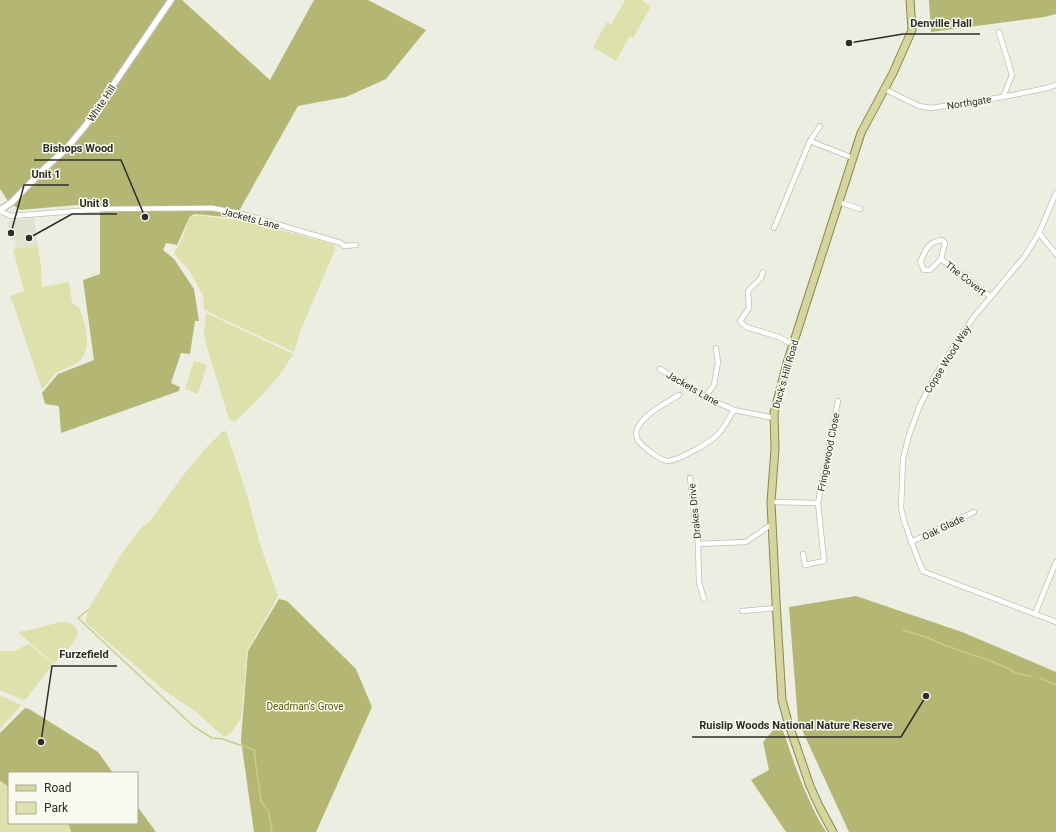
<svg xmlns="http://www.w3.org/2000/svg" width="1056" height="832" font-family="Roboto,sans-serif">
  <rect width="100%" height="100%" fill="#edeee2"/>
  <polygon fill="#e1e3d0" points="34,218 38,246 16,248 15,240 10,240 7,221"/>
  <g fill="#dee1ac">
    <polygon points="625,0 641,0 651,6 633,38 630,36 616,61 593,47 607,22 611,25"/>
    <polygon points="197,215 236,220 264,225 335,245 334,252 300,332 294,352 216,316 204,309 203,295 188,269 174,253 183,237 189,219 193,216"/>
    <path d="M38,246L41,267L42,286L43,287L69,282L72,303L79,307C85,325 95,350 76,364C70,368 62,369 56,373C51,377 47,385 42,389L13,303L11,302L10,296L24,291L13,249Z"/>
    <path d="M206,313L293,354C279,380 256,401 235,422L229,419L205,341L204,333Z"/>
    <polygon points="194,361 207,365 198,394 185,389"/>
    <polygon points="223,431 226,431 248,498 260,544 278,596 271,609 247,651 245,681 241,718 231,733 224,737 195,711 165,691 94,630 85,622 89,608 122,553 142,527 150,521 185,473 205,449"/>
    <path d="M60,622C66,622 72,622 75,627C77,629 78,633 77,636C75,643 60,658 54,664L18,632L34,629Z"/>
    <polygon points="29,644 53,664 26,699 23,700 0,690 0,651 14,651"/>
    <polygon points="0,695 21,705 0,729"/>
    <polygon points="0,782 9,787 9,823 68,823 70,832 0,832"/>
  </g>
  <g fill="#b4b673">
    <polygon points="0,0 182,0 270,80 314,0 368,0 426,30 386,79 346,97 298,106 235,218 196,214 192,215 189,218 177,245 166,243 163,250 174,259 194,289 199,321 195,321 190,354 181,353 171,383 180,387 179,391 61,433 59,406 45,404 42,393 58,374 94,360 83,280 100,274 100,203 20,210 8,201 0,189"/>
    <polygon points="929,0 1056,0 1056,14 1044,17 931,32"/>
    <polygon points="856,596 962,632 1056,672 1056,832 849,832 798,721 789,607"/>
    <polygon points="279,599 287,601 356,669 372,707 316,832 254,832 241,740 248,651"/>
    <polygon points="25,708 29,709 98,752 113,773 9,773 9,787 0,781 0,733"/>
    <path d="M780,722C793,760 805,798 826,832H786L751,780L769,770L763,742Z"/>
    <polygon points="137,806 156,832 71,832 68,823 137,823"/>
  </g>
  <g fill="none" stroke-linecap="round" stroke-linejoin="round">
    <g stroke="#cacd89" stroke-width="1.5">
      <polyline points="88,610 78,618 193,726 212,738 223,739 254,750 261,801 269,812 272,832"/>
      <polyline points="903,630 926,637 944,645 990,661 1003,666 1016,673 1028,676 1032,676"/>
      <polyline points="1040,678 1056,685"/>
    </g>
    <defs>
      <g id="minor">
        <polyline points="999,32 1012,75 1003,97"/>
        <polyline points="884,89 919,106 931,108 1003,97 1047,88 1056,85"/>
        <polyline points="810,141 853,158"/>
        <polyline points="1056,193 1039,233 1025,256 973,318 954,346 935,376 920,405 909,435 903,459 901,508 904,521 920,565 923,571 930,574 1056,622"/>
        <polyline points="839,202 860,209"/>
        <polyline points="0,211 11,216 104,209 212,208 239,213 341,243 344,246 356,245"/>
        <polyline points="774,228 810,141 820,126"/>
        <polyline points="1039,233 1056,254"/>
        <path d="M941,259L930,270H924L920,262C926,250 927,242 942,240L945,243L941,259L991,297"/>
        <polyline points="763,272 761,278 748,291 749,308 740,321 746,327 779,337 793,345"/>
        <polyline points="660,369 705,397 734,410 774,418"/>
        <path d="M679,395C666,403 649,411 640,424C637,428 635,433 637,438C639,445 661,461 668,461C679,460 712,442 719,433C725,426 729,418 734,410"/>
        <polyline points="705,397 714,385 718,362 716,348"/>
        <polyline points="690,478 698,544 699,583 704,599"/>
        <polyline points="771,502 818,503"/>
        <polyline points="911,542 974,512"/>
        <polyline points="698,544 746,542 772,524"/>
        <polyline points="803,554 805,565 824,561 818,503 838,401"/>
        <polyline points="742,611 776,608"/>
        <polyline points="1035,614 1056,562"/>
      </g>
      <polyline id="tertiary" points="0,210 12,202 45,168 66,149 86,125 171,0"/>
      <polyline id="primary" points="833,832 820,808 810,786 788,722 782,700 776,601 771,502 775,449 774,413 787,363 861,133 893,73 912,30 910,0"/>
    </defs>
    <use href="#minor" stroke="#bfc0b4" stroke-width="6"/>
    <use href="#tertiary" stroke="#bfc0b4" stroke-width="8"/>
    <use href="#primary" stroke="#87894b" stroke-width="9"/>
    <use href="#minor" stroke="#fff" stroke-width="4.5"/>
    <use href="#tertiary" stroke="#fff" stroke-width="5.5"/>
    <use href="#primary" stroke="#d4d69e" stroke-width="7"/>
  </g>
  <g text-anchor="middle" stroke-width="3" stroke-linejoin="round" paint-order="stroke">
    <g font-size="10" fill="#2d2d28" stroke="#fafbef">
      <text transform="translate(969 102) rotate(-9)" y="4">Northgate</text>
      <text transform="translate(101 103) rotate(-56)" y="4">White Hill</text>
      <text transform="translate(251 218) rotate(15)" y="4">Jackets Lane</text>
      <text transform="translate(966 278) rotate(38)" y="4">The Covert</text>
      <text transform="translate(947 359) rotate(-58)" y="4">Copse Wood Way</text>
      <text transform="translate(785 374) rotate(-74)" y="4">Duck's Hill Road</text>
      <text transform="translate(693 388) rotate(30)" y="4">Jackets Lane</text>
      <text transform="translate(828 452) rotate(-79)" y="4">Fringewood Close</text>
      <text transform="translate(694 511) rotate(-96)" y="4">Drakes Drive</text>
      <text transform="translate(943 527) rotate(-26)" y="4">Oak Glade</text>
    </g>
    <g font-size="10" fill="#555600" stroke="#fafbef">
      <text x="305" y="710">Deadman's Grove</text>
    </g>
  </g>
  <path fill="none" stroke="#2d2d28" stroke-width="1.5" d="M849 43L903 34H980M145 217L121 160H34M11 233L24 185H69M29 238L72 214H117M41 742L52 666H117M926 696L901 737H692"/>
  <g fill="#2d2d28" stroke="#fafbef" stroke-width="1.5">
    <circle cx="849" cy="43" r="4"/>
    <circle cx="145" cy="217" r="4"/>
    <circle cx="11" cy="233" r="4"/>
    <circle cx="29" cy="238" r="4"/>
    <circle cx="41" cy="742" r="4"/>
    <circle cx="926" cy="696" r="4"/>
  </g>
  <g font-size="11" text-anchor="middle" font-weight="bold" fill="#2d2d28" stroke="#fafbef" stroke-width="3" stroke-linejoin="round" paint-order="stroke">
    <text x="941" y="27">Denville Hall</text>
    <text x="78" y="152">Bishops Wood</text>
    <text x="46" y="178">Unit 1</text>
    <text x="94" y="207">Unit 8</text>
    <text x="84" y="658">Furzefield</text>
    <text x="796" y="729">Ruislip Woods National Nature Reserve</text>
  </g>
  <rect x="8" y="772" width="130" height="52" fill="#fafbef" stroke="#a8a99f"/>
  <rect x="16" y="785" width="20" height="6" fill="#d4d69e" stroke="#a8a99f"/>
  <text x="44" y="792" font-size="12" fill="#2d2d28">Road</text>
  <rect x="16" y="802" width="20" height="12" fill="#dee1ac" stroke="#a8a99f"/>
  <text x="44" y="812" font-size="12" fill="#2d2d28">Park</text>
</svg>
